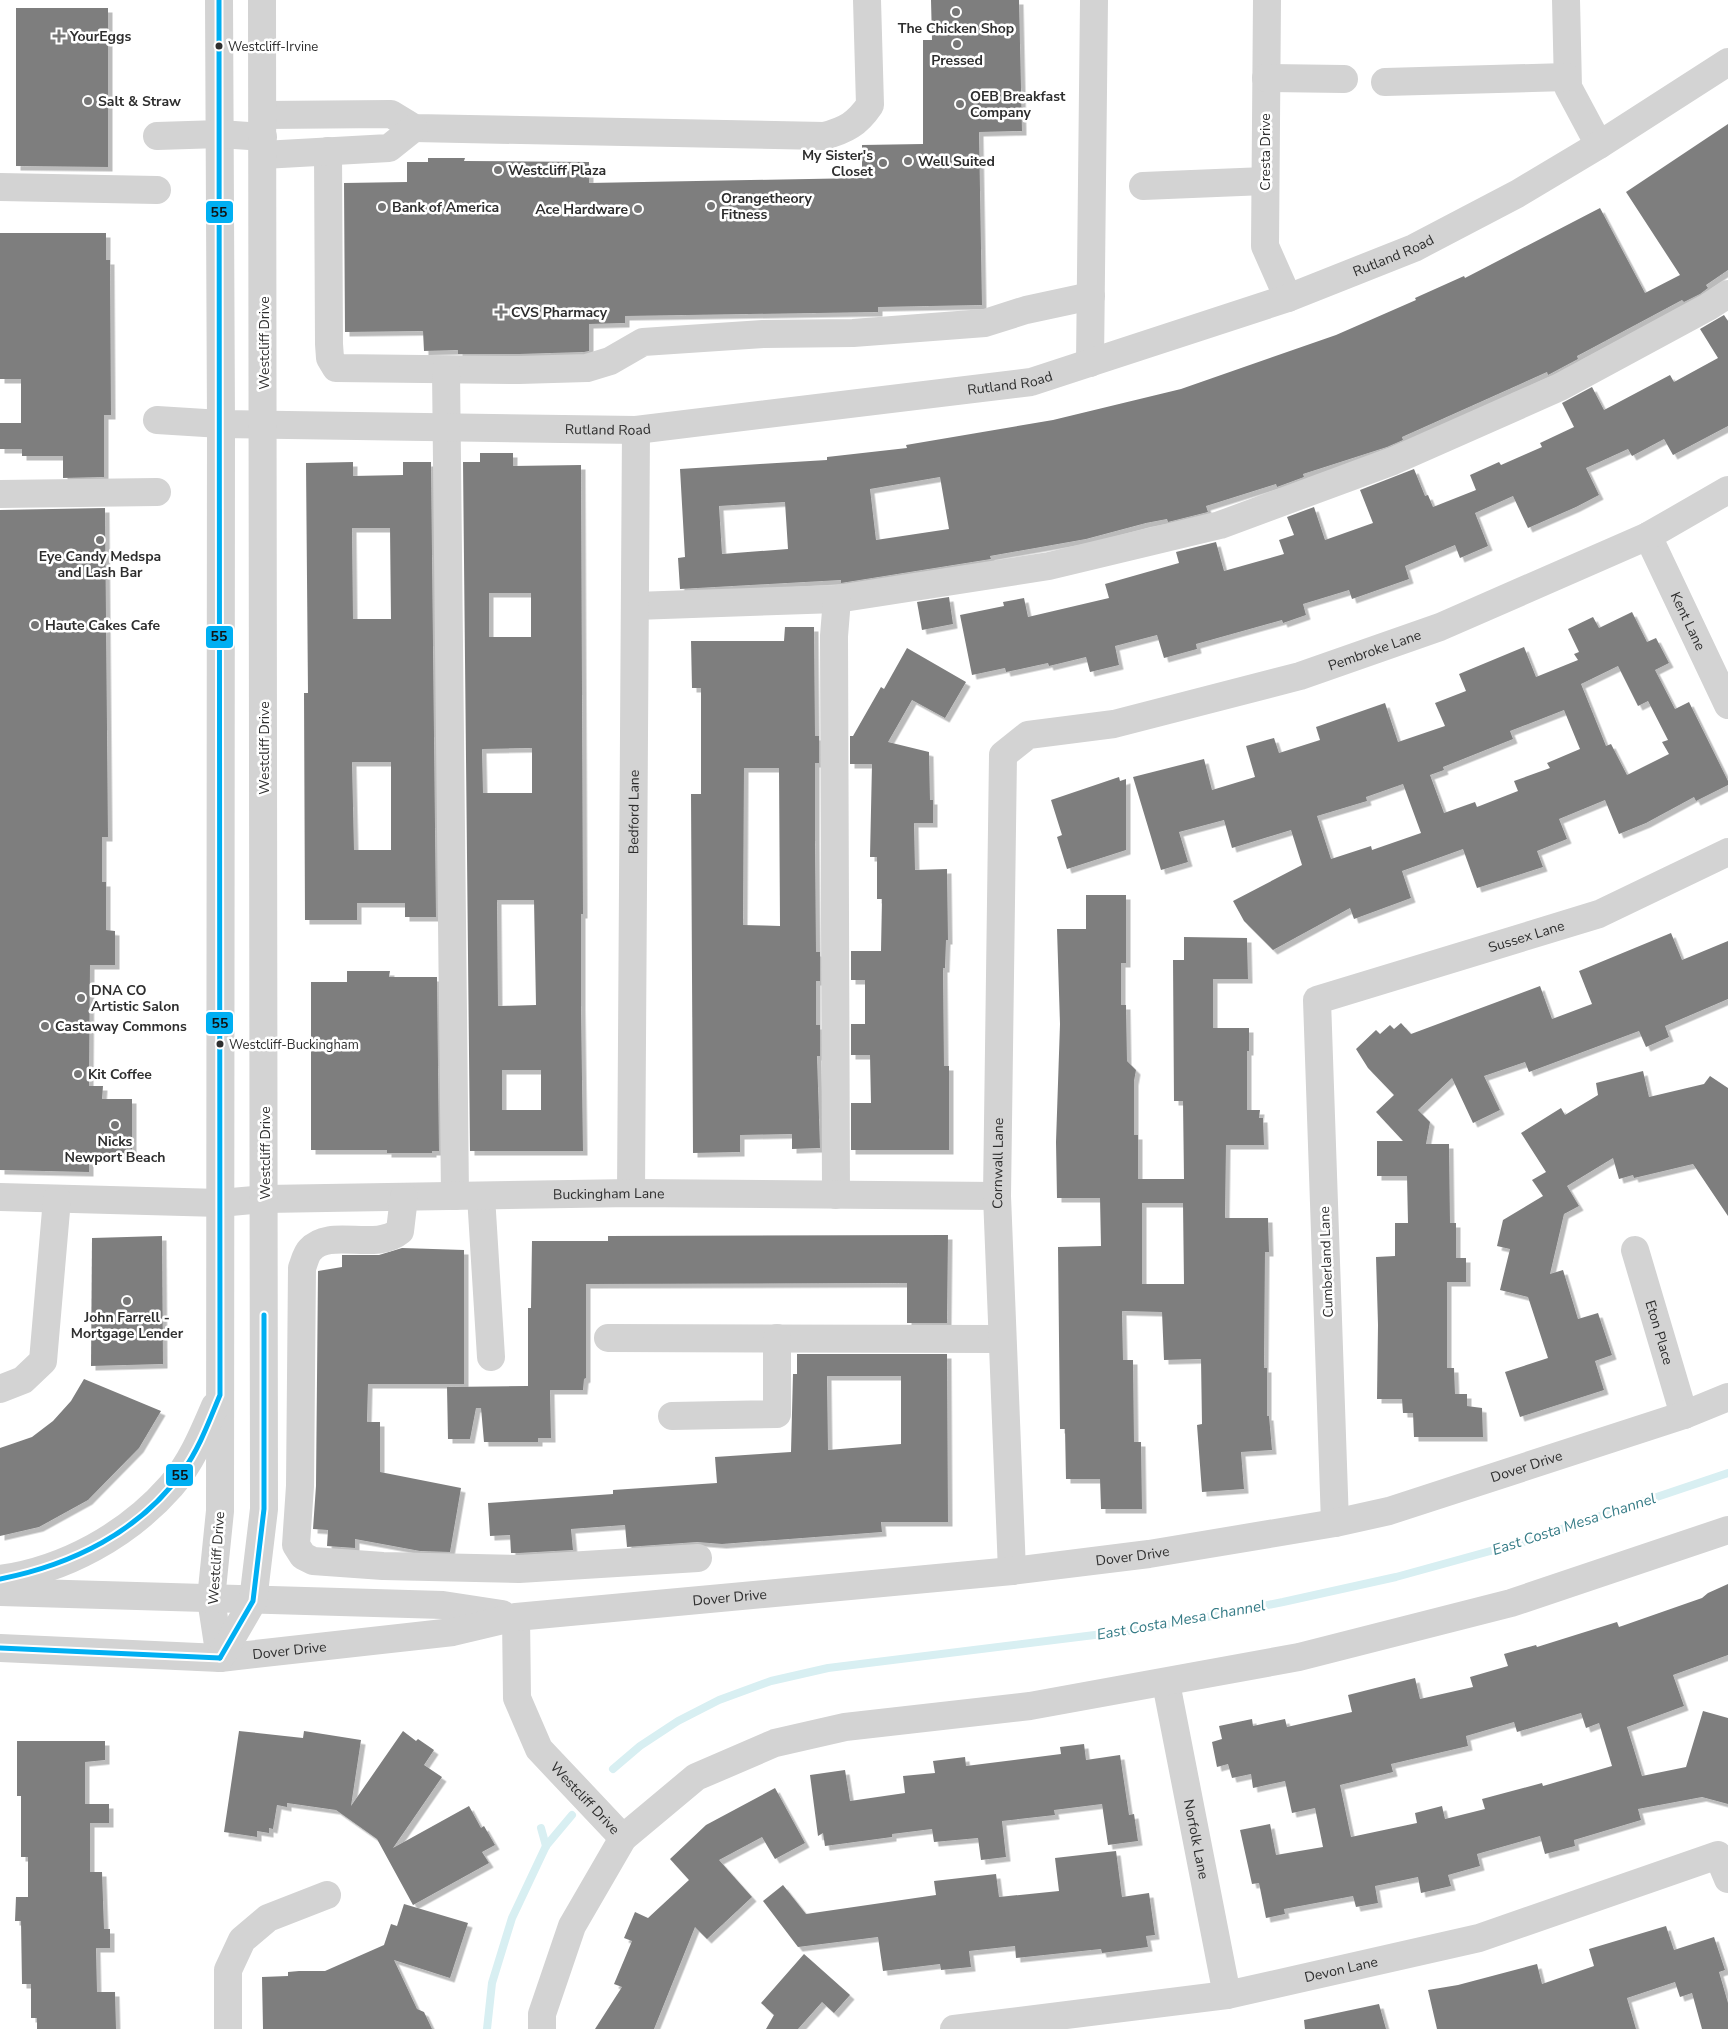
<svg xmlns="http://www.w3.org/2000/svg" width="1728" height="2029" font-family="'Nunito Sans',sans-serif">
  <defs>
    <filter id="shadow"><feDropShadow dx="4.5" dy="4.5" stdDeviation="0" flood-color="#0004"/></filter>
  </defs>
  <rect width="100%" height="100%" fill="#fff"/>
  <g fill="none" stroke-linecap="round" stroke-linejoin="round">
    <g stroke="#d8eff2" stroke-width="8">
      <polyline points="613,1769 640,1746 678,1721 719,1700 771,1681 828,1668 1151,1628 1283,1602 1396,1577 1523,1542 1728,1473"/>
      <polyline points="541,1828 546,1846"/>
      <polyline points="487,2029 492,1983 512,1918 546,1846 572,1815"/>
    </g>
  </g>
  <g fill="#7e7e7e" fill-rule="evenodd" filter="url(#shadow)">
    <polygon points="931,0 1019,0 1022,131 979,132 982,305 878,307 878,312 625,316 625,323 589,324 589,351 584,352 519,354 458,354 458,350 424,351 423,331 345,332 344,183 407,182 407,162 428,162 428,158 465,158 464,161 589,162 589,183 862,178 862,145 923,144 923,40 932,40"/>
    <polygon points="16,8 108,8 108,167 16,166"/>
    <path d="M1728,124V270L1706,285L1708,288L1700,294L1684,302L1682,300L1594,347L1577,356L1578,359L1548,375L1547,372L1402,437L1403,440L1387,447L1303,474L1304,477L1277,487L1276,484L1206,506L1208,512L1168,522L1167,519L1146,523L1086,539L990,556L991,559L841,583V580L680,589L678,558L685,557L680,469L827,460V457L907,448L906,445L1053,420L1181,389L1336,335L1416,300L1415,298L1464,276L1465,278L1600,208L1645,293L1680,275L1626,192ZM940,477L949,529L876,540L870,489ZM785,502L788,549L722,554L719,506Z"/>
    <polygon points="0,233 106,233 106,260 110,260 111,415 104,415 104,477 63,478 63,456 22,456 22,449 0,449 0,423 21,423 21,379 0,379"/>
    <polygon points="1724,315 1728,321 1728,426 1673,455 1664,439 1632,456 1628,449 1586,468 1599,495 1576,507 1528,528 1513,496 1475,513 1488,546 1460,558 1455,545 1405,566 1409,579 1352,599 1349,590 1303,604 1306,615 1283,623 1282,620 1196,644 1197,649 1164,658 1157,635 1115,646 1119,665 1090,672 1086,657 1049,666 1048,663 1006,672 1005,668 972,675 960,615 1004,606 1003,602 1024,598 1028,617 1109,598 1105,584 1179,563 1176,552 1216,542 1224,571 1284,554 1279,540 1294,535 1287,517 1314,507 1325,540 1373,523 1360,490 1414,469 1425,496 1428,495 1433,507 1476,490 1470,475 1499,462 1501,465 1542,447 1540,443 1574,427 1562,403 1592,387 1604,410 1670,375 1674,382 1718,358 1700,329"/>
    <path d="M480,453H513V466L581,465L583,914H581V1005L583,1151H470L463,462H480ZM489,593H531V637H489ZM532,748V793H483L482,749ZM497,900H534L536,1005L498,1006ZM502,1070H541V1110H502Z"/>
    <path d="M353,462V476L403,475V462H431L436,917H405V903H357V920H305L304,693H308L306,463ZM352,528H390L391,619H353ZM352,762H391V850H354Z"/>
    <polygon points="105,508 108,837 102,837 102,882 106,882 106,930 115,931 115,965 90,965 89,1086 103,1086 102,1099 132,1099 132,1155 89,1155 89,1172 0,1170 0,510"/>
    <polygon points="949,597 953,624 922,630 917,602"/>
    <path d="M1632,612L1647,642L1656,638L1669,663L1655,670L1675,709L1689,702L1728,781V785L1696,801L1694,797L1646,823L1619,834L1605,800L1559,819L1567,839L1537,851L1543,867L1477,888L1463,849L1402,871L1411,898L1354,919L1350,908L1273,950L1244,921L1233,901L1302,865L1291,830L1232,848L1224,820L1179,832L1188,862L1161,870L1133,777L1204,759L1212,790L1255,777L1246,746L1274,738L1279,753L1320,740L1316,727L1385,703L1398,742L1445,726L1435,703L1466,691L1459,674L1524,647L1536,677L1578,660L1574,654L1579,652L1568,629L1593,617L1599,628ZM1618,666L1638,706L1648,701L1668,740L1662,742L1669,754L1627,775L1611,744L1606,746L1581,684ZM1564,710L1580,749L1547,763L1550,768L1514,781L1518,791L1477,807L1475,802L1444,813L1430,775L1444,770L1443,767L1513,739L1510,731ZM1403,784L1421,833L1372,850L1371,846L1331,859L1317,816L1367,801L1366,797Z"/>
    <path d="M785,627H814L815,736H819V763H815V839L816,952H820V981H816V1025H820V1056H817L820,1148L792,1149V1134L740,1135V1152L693,1153L691,794H701V688H692L691,641H784ZM744,768H779L780,926L743,925Z"/>
    <polygon points="907,648 966,682 945,718 912,700 888,742 929,752 930,800 933,800 933,823 914,823 915,870 947,869 948,940 946,940 945,968 943,968 944,1066 949,1066 949,1150 851,1150 851,1103 871,1103 870,1055 851,1055 851,1024 865,1024 865,980 851,980 851,951 881,951 882,899 877,899 877,857 870,857 872,764 850,764 850,736 853,736 881,687 884,689"/>
    <polygon points="1119,777 1120,781 1126,779 1126,850 1067,869 1057,837 1062,835 1051,800"/>
    <path d="M1086,895H1126V963H1121V1005H1126L1127,1061L1136,1070L1134,1081V1135H1138V1179H1184L1183,1101H1174L1173,960H1184V937L1247,938L1248,979H1213V1028H1249V1051H1247V1110H1260L1259,1118H1263L1264,1145H1226L1225,1218H1268L1269,1252H1265L1264,1368H1267V1416H1269L1272,1450L1241,1452L1244,1489L1202,1492L1197,1425L1202,1424L1201,1359L1164,1360L1162,1312L1122,1311L1123,1360H1133L1134,1442H1141L1142,1509H1101L1100,1479H1066L1065,1429H1060L1058,1247L1101,1246L1100,1198H1057L1056,1142L1060,1024L1057,929H1086ZM1142,1203H1183L1184,1284H1142Z"/>
    <polygon points="1671,933 1682,960 1728,941 1728,999 1665,1026 1669,1037 1646,1047 1639,1031 1529,1072 1525,1062 1484,1076 1500,1110 1473,1123 1452,1078 1418,1110 1430,1122 1426,1144 1449,1144 1450,1223 1456,1223 1456,1258 1466,1258 1466,1282 1447,1282 1447,1368 1454,1368 1455,1394 1467,1394 1467,1406 1482,1408 1483,1437 1414,1437 1413,1413 1403,1413 1402,1399 1377,1399 1378,1325 1376,1257 1395,1256 1395,1223 1408,1223 1407,1176 1377,1176 1377,1141 1403,1141 1376,1112 1394,1095 1368,1068 1356,1049 1376,1030 1380,1034 1390,1025 1394,1029 1401,1023 1411,1034 1540,986 1552,1019 1592,1004 1579,971"/>
    <polygon points="347,971 390,971 389,977 437,977 439,1151 432,1151 432,1153 387,1153 387,1150 311,1150 311,982 347,982"/>
    <polygon points="1643,1071 1649,1097 1704,1084 1710,1076 1728,1088 1728,1216 1693,1164 1634,1178 1633,1175 1619,1179 1613,1158 1567,1186 1579,1206 1564,1214 1550,1274 1563,1270 1578,1319 1598,1313 1612,1355 1595,1361 1604,1390 1520,1417 1505,1372 1548,1358 1528,1297 1500,1290 1510,1249 1497,1246 1503,1220 1543,1196 1532,1180 1546,1172 1521,1133 1561,1108 1565,1115 1598,1095 1596,1083"/>
    <polygon points="948,1235 947,1323 907,1323 907,1283 586,1284 586,1378 584,1379 583,1390 550,1390 551,1438 538,1438 538,1442 484,1442 481,1408 476,1408 470,1439 448,1439 447,1387 528,1386 528,1308 531,1308 532,1241 608,1241 608,1236"/>
    <polygon points="162,1236 163,1364 91,1366 92,1238"/>
    <polygon points="402,1248 464,1250 464,1384 368,1384 367,1422 380,1422 380,1472 461,1488 450,1552 420,1551 355,1539 355,1548 327,1546 328,1530 313,1529 316,1486 318,1271 342,1267 342,1255 379,1255"/>
    <path d="M797,1354H947L948,1522H881L882,1532L722,1544L697,1542L627,1547L625,1525L571,1529L573,1550L519,1553H511L510,1535L490,1536L488,1503L613,1494V1490L717,1483L715,1457L791,1452L793,1374H797ZM827,1376H901V1444L828,1450Z"/>
    <polygon points="84,1379 161,1411 139,1448 88,1500 39,1527 0,1536 0,1448 32,1437 53,1421 71,1401"/>
    <path d="M1728,1584V1655L1673,1675L1684,1706L1627,1727L1642,1776L1686,1767L1703,1711L1728,1718V1804L1702,1797L1638,1809L1641,1820L1574,1840L1575,1846L1545,1854L1540,1836L1477,1854L1480,1866L1448,1875L1451,1886L1421,1893L1418,1877L1375,1886L1378,1903L1356,1907L1353,1896L1284,1909L1285,1914L1266,1918L1259,1883L1252,1884L1240,1830L1270,1824L1276,1855L1323,1847L1315,1808L1292,1813L1285,1781L1253,1788L1251,1774L1232,1778L1228,1764L1217,1767L1212,1742L1222,1739L1219,1726L1252,1719L1253,1726L1285,1719L1287,1727L1352,1712L1348,1695L1415,1678L1420,1699L1473,1687L1470,1677L1508,1666L1504,1654L1536,1645L1537,1647L1617,1622L1619,1627L1702,1598L1708,1593ZM1581,1713L1586,1728L1599,1723L1612,1766L1543,1786L1542,1783L1482,1799L1485,1809L1445,1819L1442,1806L1415,1813L1417,1823L1351,1837L1340,1785L1393,1772L1391,1764L1468,1746L1466,1736L1514,1722L1517,1732Z"/>
    <polygon points="239,1731 303,1738 304,1731 361,1740 351,1806 403,1731 416,1741 418,1739 434,1750 424,1765 442,1777 393,1848 469,1806 481,1828 484,1826 495,1845 482,1852 489,1863 413,1905 377,1839 336,1810 287,1803 287,1807 277,1805 273,1829 269,1828 269,1833 257,1831 257,1837 224,1832"/>
    <polygon points="17,1741 105,1741 105,1760 85,1762 85,1804 109,1804 109,1823 90,1823 90,1872 102,1872 104,1929 110,1929 110,1948 96,1948 97,1992 115,1992 116,2029 37,2029 37,2018 31,2018 31,1984 22,1984 21,1921 15,1921 16,1897 28,1897 28,1857 21,1857 21,1796 17,1796"/>
    <polygon points="1084,1744 1086,1760 1120,1755 1129,1815 1134,1814 1138,1841 1108,1845 1102,1804 1054,1810 1055,1815 1002,1821 1006,1857 981,1860 978,1838 934,1842 932,1829 892,1834 892,1837 825,1846 823,1833 818,1836 810,1775 845,1770 850,1801 905,1793 903,1776 935,1773 933,1761 965,1757 966,1766 1061,1754 1060,1747"/>
    <polygon points="775,1788 805,1843 775,1859 762,1837 719,1860 752,1897 707,1939 695,1927 654,2029 595,2029 622,1987 614,1984 632,1941 624,1938 635,1912 648,1918 689,1880 670,1859 706,1825"/>
    <polygon points="1116,1851 1122,1897 1149,1893 1155,1935 1146,1936 1148,1947 1102,1953 1101,1949 1016,1958 1015,1946 969,1951 971,1967 941,1970 940,1964 883,1971 878,1937 798,1947 763,1901 783,1885 806,1914 936,1895 934,1881 996,1874 999,1897 1059,1891 1055,1858"/>
    <polygon points="404,1904 468,1923 450,1978 394,1960 417,2009 424,2012 432,2029 263,2029 262,1977 288,1976 288,1972 299,1971 325,1971 384,1945 391,1924 397,1926"/>
    <polygon points="1666,1926 1674,1950 1714,1937 1725,1970 1719,1972 1728,2003 1728,2029 1702,2029 1692,1993 1680,1997 1675,1982 1627,1998 1636,2029 1437,2029 1428,1990 1458,1985 1537,1964 1542,1984 1594,1966 1589,1949"/>
    <polygon points="804,1954 850,1995 834,2013 822,2002 798,2029 766,2029 774,2015 761,2003"/>
    <polygon points="1379,2004 1386,2029 1305,2029 1304,2020"/>
  </g>
  <g fill="none" stroke-linecap="round" stroke-linejoin="round">
    <g stroke="#d3d3d3" stroke-width="28">
      <polyline points="219,0 221,424 220,1511 211,1599 220,1658"/>
      <polyline points="1267,0 1265,246 1288,298"/>
      <polyline points="1566,0 1568,87 1599,145"/>
      <polyline points="1266,78 1344,79"/>
      <polyline points="1385,82 1567,77"/>
      <path d="M263,115L391,114L414,128L824,136C846,130 857,124 870,105L867,0"/>
      <polyline points="157,136 220,134 263,137"/>
      <polyline points="328,151 329,344 330,358 336,368 519,370 587,368 610,361 643,342 763,334 853,333 985,323 1026,310 1091,296"/>
      <polyline points="263,155 389,148 414,128"/>
      <polyline points="1143,186 1265,181"/>
      <polyline points="0,187 157,190"/>
      <polyline points="1090,363 1094,0"/>
      <polyline points="446,370 455,1196"/>
      <path id="s1" d="M157,420L221,424L636,430L1031,382L1288,298L1414,248L1517,194L1599,145L1728,62"/>
      <polyline points="0,494 157,492"/>
      <path id="s2" d="M1648,536L1728,705"/>
      <polyline points="635,606 837,599 1049,566 1220,525 1393,461 1560,387 1708,307 1728,294"/>
      <path id="s3" d="M631,1193L636,430"/>
      <polyline points="836,1195 834,636 837,599"/>
      <polyline points="481,1196 491,1357"/>
      <path id="s4" d="M0,1197L220,1203L265,1199L631,1193L997,1196"/>
      <path d="M404,1197L400,1231C375,1252 330,1227 310,1250C306,1254 304,1263 302,1268L300,1486L296,1545L303,1556L313,1561L383,1566L519,1569L698,1558"/>
      <path id="s5" d="M1635,1250L1684,1415"/>
      <polyline points="608,1338 1001,1339"/>
      <polyline points="0,1389 23,1380 43,1361 57,1199"/>
      <polyline points="672,1416 777,1414 777,1338"/>
      <path id="s6" d="M1335,1523L1317,1000L1599,914L1728,852"/>
      <path id="s7" d="M1012,1571L997,1196L1003,755L1028,735L1114,724L1300,676L1440,627L1648,536L1728,490"/>
      <path d="M0,1579C65,1570 128,1535 171,1486C191,1463 203,1434 215,1406"/>
      <polyline points="0,1592 443,1605 502,1614"/>
      <path id="s8" d="M516,1617L517,1698L539,1749L623,1838"/>
      <path id="s9" d="M0,1648L220,1658L453,1632L516,1617L1012,1571L1149,1554L1335,1523L1389,1511L1684,1415L1728,1397"/>
      <polyline points="220,1658 253,1601 264,1509 262,0"/>
      <path id="s10" d="M1166,1683L1227,1995"/>
      <polyline points="228,2029 228,1970 242,1940 268,1918 327,1895"/>
      <polyline points="542,2029 542,2014 572,1926 623,1838 696,1777 775,1743 845,1727 1030,1706 1299,1657 1511,1603 1728,1530"/>
      <path id="s11" d="M954,2029L1227,1995L1479,1938L1718,1855L1728,1879"/>
    </g>
    <defs>
      <g id="bus-1">
        <path d="M0,1579C71,1565 140,1532 183,1471C200,1447 209,1421 220,1395L219,0"/>
        <polyline points="0,1648 220,1658"/>
        <polyline points="220,1658 253,1601 264,1509 264,1315"/>
      </g>
    </defs>
    <use href="#bus-1" stroke="#fff" stroke-width="9"/>
    <use href="#bus-1" stroke="#00aff2" stroke-width="5"/>
  </g>
  <g fill="#777" stroke="#fff" stroke-width="2">
    <circle cx="956" cy="12" r="5"/>
    <path d="M56.5 28.5h5v5h5v5h-5v5h-5v-5h-5v-5h5z"/>
    <circle cx="957" cy="44" r="5"/>
    <circle cx="88" cy="101" r="5"/>
    <circle cx="960" cy="104" r="5"/>
    <circle cx="908" cy="161" r="5"/>
    <circle cx="883" cy="163" r="5"/>
    <circle cx="498" cy="170" r="5"/>
    <circle cx="711" cy="206" r="5"/>
    <circle cx="382" cy="207" r="5"/>
    <circle cx="638" cy="209" r="5"/>
    <path d="M498.5 304.5h5v5h5v5h-5v5h-5v-5h-5v-5h5z"/>
    <circle cx="100" cy="540" r="5"/>
    <circle cx="35" cy="625" r="5"/>
    <circle cx="81" cy="998" r="5"/>
    <circle cx="45" cy="1026" r="5"/>
    <circle cx="78" cy="1074" r="5"/>
    <circle cx="115" cy="1125" r="5"/>
    <circle cx="127" cy="1301" r="5"/>
  </g>
  <g fill="#2e2e2e" stroke="#fff" stroke-width="2">
    <circle cx="219" cy="46" r="4.5"/>
    <circle cx="220" cy="1044" r="4.5"/>
  </g>
  <g text-anchor="middle" stroke-width="5" stroke-linejoin="round" paint-order="stroke">
    <g font-size="13" fill="#2e2e2e" stroke="#fff" text-anchor="start">
      <text x="228" y="51">Westcliff-Irvine</text>
      <text x="229" y="1049">Westcliff-Buckingham</text>
    </g>
    <g font-size="14" font-weight="bold" fill="#2e2e2e" stroke="#fff" text-anchor="start">
      <text x="956" y="33" text-anchor="middle">The Chicken Shop</text>
      <text x="70" y="41">YourEggs</text>
      <text x="957" y="65" text-anchor="middle">Pressed</text>
      <text x="970" y="101">OEB Breakfast<tspan x="970" dy="16">Company</tspan></text>
      <text x="98" y="106">Salt &amp; Straw</text>
      <text x="873" y="160" text-anchor="end">My Sister's<tspan x="873" dy="16">Closet</tspan></text>
      <text x="918" y="166">Well Suited</text>
      <text x="508" y="175">Westcliff Plaza</text>
      <text x="721" y="203">Orangetheory<tspan x="721" dy="16">Fitness</tspan></text>
      <text x="392" y="212">Bank of America</text>
      <text x="628" y="214" text-anchor="end">Ace Hardware</text>
      <text x="511" y="317">CVS Pharmacy</text>
      <text x="100" y="561" text-anchor="middle">Eye Candy Medspa<tspan x="100" dy="16">and Lash Bar</tspan></text>
      <text x="45" y="630">Haute Cakes Cafe</text>
      <text x="91" y="995">DNA CO<tspan x="91" dy="16">Artistic Salon</tspan></text>
      <text x="55" y="1031">Castaway Commons</text>
      <text x="88" y="1079">Kit Coffee</text>
      <text x="115" y="1146" text-anchor="middle">Nicks<tspan x="115" dy="16">Newport Beach</tspan></text>
      <text x="127" y="1322" text-anchor="middle">John Farrell -<tspan x="127" dy="16">Mortgage Lender</tspan></text>
    </g>
    <g font-size="14" fill="#2e2e2e" stroke="#fff">
      <text transform="translate(1265 152) rotate(-90)" y="5">Cresta Drive</text>
      <text dy="5" stroke="none"><textPath href="#s1" startOffset="1261">Rutland Road</textPath></text>
      <text transform="translate(264 343) rotate(-90)" y="5">Westcliff Drive</text>
      <text dy="5" stroke="none"><textPath href="#s1" startOffset="856">Rutland Road</textPath></text>
      <text dy="5" stroke="none"><textPath href="#s1" startOffset="451">Rutland Road</textPath></text>
      <text dy="5" stroke="none"><textPath href="#s2" startOffset="94">Kent Lane</textPath></text>
      <text dy="5" stroke="none"><textPath href="#s7" startOffset="1206">Pembroke Lane</textPath></text>
      <text transform="translate(264 748) rotate(-90)" y="5">Westcliff Drive</text>
      <text dy="5" stroke="none"><textPath href="#s3" startOffset="381">Bedford Lane</textPath></text>
      <text dy="5" stroke="none"><textPath href="#s6" startOffset="742">Sussex Lane</textPath></text>
      <text transform="translate(265 1153) rotate(-90)" y="5">Westcliff Drive</text>
      <text dy="5" stroke="none"><textPath href="#s7" startOffset="408">Cornwall Lane</textPath></text>
      <text dy="5" stroke="none"><textPath href="#s4" startOffset="609">Buckingham Lane</textPath></text>
      <text transform="translate(1326 1262) rotate(-92)" y="5">Cumberland Lane</text>
      <text dy="5" stroke="none"><textPath href="#s5" startOffset="86">Eton Place</textPath></text>
      <text dy="5" stroke="none"><textPath href="#s9" startOffset="1544">Dover Drive</textPath></text>
      <text dy="5" stroke="none"><textPath href="#s9" startOffset="1139">Dover Drive</textPath></text>
      <text transform="translate(216 1558) rotate(-86)" y="5">Westcliff Drive</text>
      <text dy="5" stroke="none"><textPath href="#s9" startOffset="734">Dover Drive</textPath></text>
      <text dy="5" stroke="none"><textPath href="#s9" startOffset="290">Dover Drive</textPath></text>
      <text dy="5" stroke="none"><textPath href="#s8" startOffset="204">Westcliff Drive</textPath></text>
      <text dy="5" stroke="none"><textPath href="#s10" startOffset="159">Norfolk Lane</textPath></text>
      <text dy="5" stroke="none"><textPath href="#s11" startOffset="392">Devon Lane</textPath></text>
    </g>
    <g font-size="15" font-style="italic" fill="#357b86" stroke="#fff">
      <text transform="translate(1574 1524) rotate(-18)" y="5">East Costa Mesa Channel</text>
      <text transform="translate(1181 1620) rotate(-10)" y="5">East Costa Mesa Channel</text>
    </g>
  </g>
  <g stroke="#fff" stroke-width="2">
    <rect x="205" y="200" width="29" height="24" rx="5" fill="#00aff2"/>
    <rect x="205" y="625" width="29" height="24" rx="5" fill="#00aff2"/>
    <rect x="205" y="1011" width="29" height="24" rx="5" fill="#00aff2"/>
    <rect x="165" y="1463" width="29" height="24" rx="5" fill="#00aff2"/>
  </g>
  <g font-size="14" text-anchor="middle" font-weight="bold" fill="#111">
    <text x="219" y="217">55</text>
    <text x="219" y="641">55</text>
    <text x="220" y="1028">55</text>
    <text x="180" y="1480">55</text>
  </g>
</svg>
